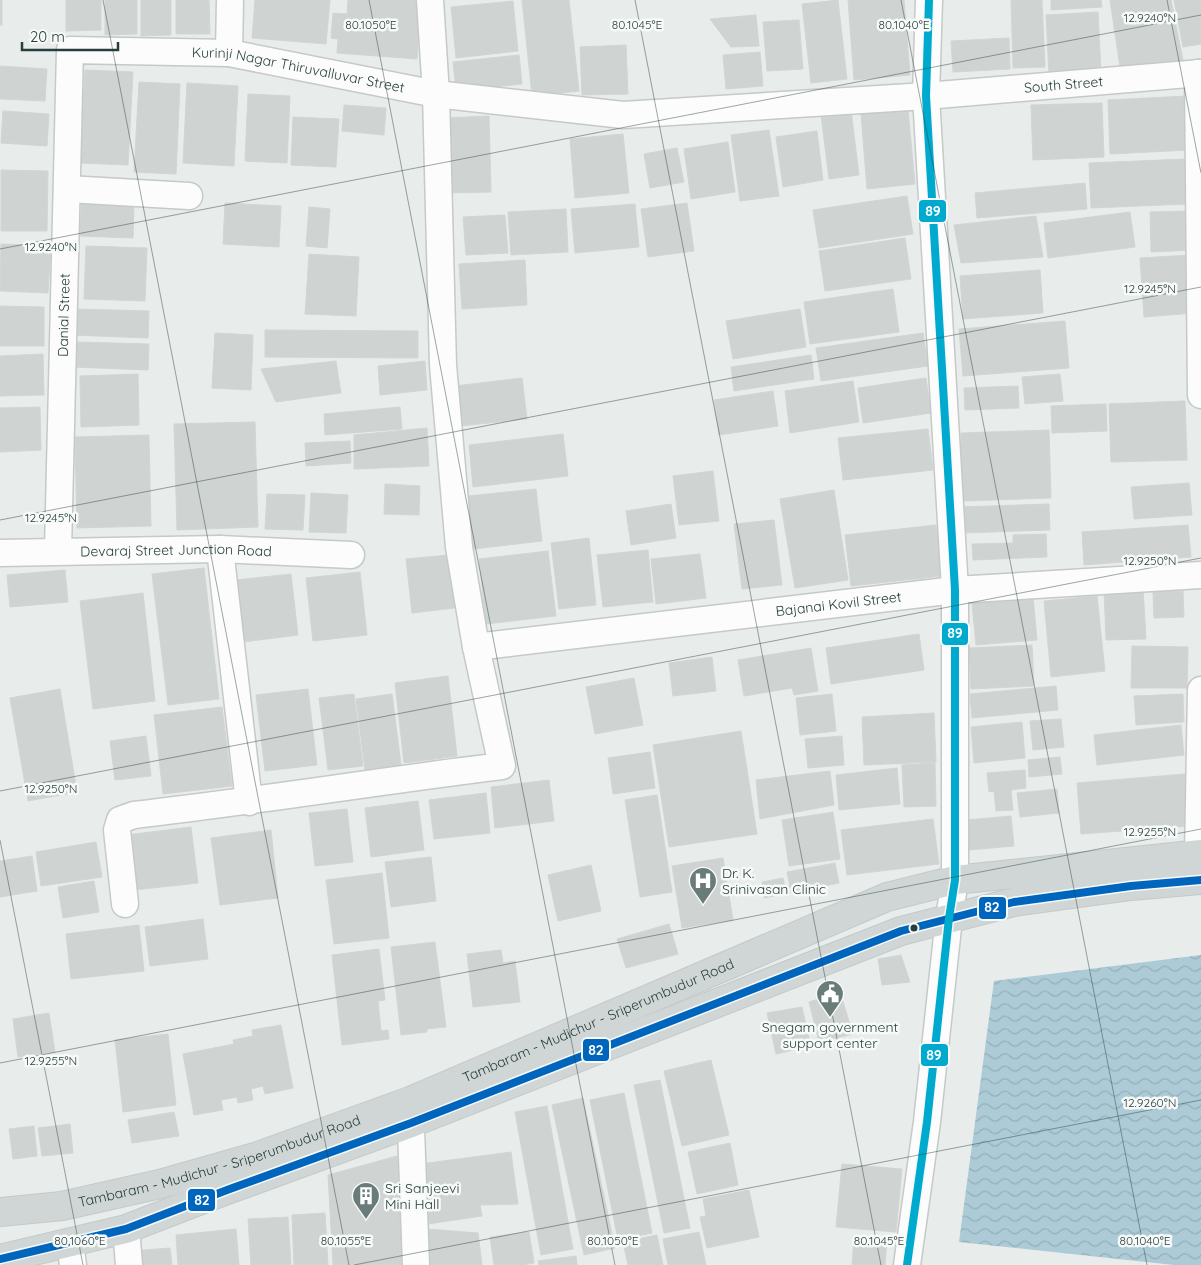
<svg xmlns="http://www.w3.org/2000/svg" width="1201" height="1265" font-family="Quicksand,sans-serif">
  <defs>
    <pattern id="water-waves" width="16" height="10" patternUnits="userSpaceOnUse" patternTransform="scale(1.25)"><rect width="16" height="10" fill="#accbd7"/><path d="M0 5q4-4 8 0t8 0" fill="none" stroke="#94afb9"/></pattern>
  </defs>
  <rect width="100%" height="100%" fill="#e8eceb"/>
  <polygon fill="url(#water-waves)" points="1201,955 1201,1265 1174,1265 959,1242 994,981"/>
  <g fill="#cfd4d2" stroke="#d1d5d4">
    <rect x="0" y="0" width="2" height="25"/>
    <polygon points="66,0 101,0 101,30 66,31"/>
    <polygon points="105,0 137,0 137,34 105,35"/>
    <polygon points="141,0 171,0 171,35 141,36"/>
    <polygon points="176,0 209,0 210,34 176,34"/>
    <polygon points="255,0 330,0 326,44 252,38"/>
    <polygon points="348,0 421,0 417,59 337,53 338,39 331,38 333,13 347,14"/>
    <polygon points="522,0 569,0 579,91 532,96"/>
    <polygon points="838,0 847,79 811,83 802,4"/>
    <polygon points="848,0 904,0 910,75 854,80"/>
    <polygon points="1011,0 1042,0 1045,67 1013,68"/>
    <polygon points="1051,0 1101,0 1102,7 1051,10"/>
    <polygon points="1110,0 1171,0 1184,65 1121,74"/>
    <polygon points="1174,0 1201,0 1201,44 1183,47"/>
    <polygon points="513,1 518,51 456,58 451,7"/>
    <polygon points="1098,12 1101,72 1049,75 1046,15"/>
    <polygon points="756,15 759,46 731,47 710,19"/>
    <polygon points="799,20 803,69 767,71 763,22"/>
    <polygon points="1009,38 1010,69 953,72 951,41"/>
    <polygon points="626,45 628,94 582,95 580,47"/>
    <polygon points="760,52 763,86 726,89 723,55"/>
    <polygon points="519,55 522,84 456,91 453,62"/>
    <polygon points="0,66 47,69 45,101 0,99"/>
    <polygon points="85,70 133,72 128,165 80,163"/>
    <polygon points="139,82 180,84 176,174 134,172"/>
    <polygon points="187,83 238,86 234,166 183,163"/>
    <polygon points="248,94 290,96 287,163 245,161"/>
    <polygon points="1187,96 1190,150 1110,154 1108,100"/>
    <polygon points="1102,103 1104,157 1033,160 1031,105"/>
    <polygon points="344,105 386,108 384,135 342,131"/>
    <polygon points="851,110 859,175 829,179 821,115"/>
    <polygon points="908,110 915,184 867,189 861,114"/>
    <polygon points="3,111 49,114 47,146 1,143"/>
    <polygon points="489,116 491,192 448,193 445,118"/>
    <polygon points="293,117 339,119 336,167 291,165"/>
    <polygon points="769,130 779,196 740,201 731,135"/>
    <polygon points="817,131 823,180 783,187 776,137"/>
    <polygon points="623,134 629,193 575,198 570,139"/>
    <polygon points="728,142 735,192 691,199 684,149"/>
    <polygon points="677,148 684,182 650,188 644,154"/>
    <polygon points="1186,159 1187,204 1091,208 1089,163"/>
    <polygon points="1,170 48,171 47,231 1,231"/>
    <polygon points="1085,183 1087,209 977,218 975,193"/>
    <polygon points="907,196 913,234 819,248 813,210"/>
    <polygon points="82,197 134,202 133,238 80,236"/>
    <polygon points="225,203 281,206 279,247 223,244"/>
    <polygon points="687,203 694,251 648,257 641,209"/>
    <polygon points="635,204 639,247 575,253 571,209"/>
    <polygon points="309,207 330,209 327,248 306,246"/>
    <polygon points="566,209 568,252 511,255 508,212"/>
    <polygon points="1191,211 1193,250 1151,252 1150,212"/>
    <polygon points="1130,212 1135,247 1048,258 1044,223"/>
    <polygon points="505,215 508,253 466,255 463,217"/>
    <polygon points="1036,216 1043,257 961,263 954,225"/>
    <polygon points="905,238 911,279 825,291 819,251"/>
    <polygon points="1,244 51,246 48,293 0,291"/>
    <polygon points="86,246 147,248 145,301 84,299"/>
    <polygon points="309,254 359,257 356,316 305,314"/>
    <polygon points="1190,255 1194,313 1144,317 1140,258"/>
    <polygon points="525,260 527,305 462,309 459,264"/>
    <polygon points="1040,270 1043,313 963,319 960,276"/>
    <polygon points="893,289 899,332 810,344 804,302"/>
    <polygon points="0,306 44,307 44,346 0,346"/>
    <polygon points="75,309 149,311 148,338 73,335"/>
    <polygon points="800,309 806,347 733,359 726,321"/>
    <polygon points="1065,321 1069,368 963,376 959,329"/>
    <polygon points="265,330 418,331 418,358 265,357"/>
    <polygon points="215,333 253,335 251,390 212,388"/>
    <polygon points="923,333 928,366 821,381 816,348"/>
    <polygon points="74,342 149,344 148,370 73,367"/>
    <polygon points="43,354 44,395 0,396 0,356"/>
    <polygon points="811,355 814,379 734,391 731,367"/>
    <polygon points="336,361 341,393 276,402 261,369"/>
    <polygon points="425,361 427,390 380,395 378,366"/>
    <polygon points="138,374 139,425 81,427 80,376"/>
    <polygon points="1060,374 1063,401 1025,404 1022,377"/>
    <polygon points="522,378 527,419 460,426 455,386"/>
    <polygon points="926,378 931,413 863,423 858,388"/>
    <polygon points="853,381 859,422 790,433 785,391"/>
    <polygon points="1018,386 1019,408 965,410 964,388"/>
    <polygon points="773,391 778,426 719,435 714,400"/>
    <polygon points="1185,401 1187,460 1111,462 1109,404"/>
    <polygon points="1106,404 1107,431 1052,433 1051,406"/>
    <polygon points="40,407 41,450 0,452 0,408"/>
    <polygon points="400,407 402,429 325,435 324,414"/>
    <polygon points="255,422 258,527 177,530 174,424"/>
    <polygon points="427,428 429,466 354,469 354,435"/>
    <polygon points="928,429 933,470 843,480 838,438"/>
    <polygon points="1049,430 1051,498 963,501 961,433"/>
    <polygon points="563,434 568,476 473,487 469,445"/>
    <polygon points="149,435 151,526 77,528 75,437"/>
    <polygon points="350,441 351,463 306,466 305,443"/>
    <polygon points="713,471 719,521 679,525 673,476"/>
    <polygon points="1189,483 1192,515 1134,519 1131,487"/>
    <polygon points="385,484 420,486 419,515 384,514"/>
    <polygon points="536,489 542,541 474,549 468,496"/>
    <polygon points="834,490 848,580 795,588 780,499"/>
    <polygon points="311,493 348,495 346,533 309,532"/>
    <polygon points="267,494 305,495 303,530 265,529"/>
    <polygon points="671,504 676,538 631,545 626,511"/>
    <polygon points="1049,504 1050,530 961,533 960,507"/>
    <polygon points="774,520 782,585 742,589 734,524"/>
    <polygon points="936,525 942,576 851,586 845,535"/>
    <polygon points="1188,525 1191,557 1084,565 1082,532"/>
    <polygon points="1046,534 1047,557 973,560 972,544 1013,543 1013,535"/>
    <polygon points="589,538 596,605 559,609 551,543"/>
    <polygon points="648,550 653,602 603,607 597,555"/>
    <polygon points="548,551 556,616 486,624 479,559"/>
    <polygon points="700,554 706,598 656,604 651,559"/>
    <polygon points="449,555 455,608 412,613 406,559"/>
    <polygon points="204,568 219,699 168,705 152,574"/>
    <polygon points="65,570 68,602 10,607 7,575"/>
    <polygon points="360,572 367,635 313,641 306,578"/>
    <polygon points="291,574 298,635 243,642 236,580"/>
    <polygon points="1143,588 1146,639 1106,640 1104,589"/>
    <polygon points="1183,591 1184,617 1154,618 1153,592"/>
    <polygon points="143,593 155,701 93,709 80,601"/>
    <polygon points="1097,596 1105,671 1051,677 1044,601"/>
    <polygon points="1033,597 1037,640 976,645 972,603"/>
    <polygon points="919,634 924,670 831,684 826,648"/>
    <polygon points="1032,645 1034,686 971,689 969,648"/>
    <polygon points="1132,646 1188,647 1187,688 1131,688"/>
    <polygon points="811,648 818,691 794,695 792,688 744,696 738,660"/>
    <polygon points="712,657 716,691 673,696 669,663"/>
    <polygon points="448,676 457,756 404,763 395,683"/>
    <polygon points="634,678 643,725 595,734 586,687"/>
    <polygon points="1056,686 1058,710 972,718 970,694"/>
    <polygon points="60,689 77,792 28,801 10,698"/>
    <polygon points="308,689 317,765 265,771 256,695"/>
    <polygon points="354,694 363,766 328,770 319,698"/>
    <polygon points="392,694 401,765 365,770 356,699"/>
    <polygon points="832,694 836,731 800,735 796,698"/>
    <polygon points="1183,694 1184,722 1136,725 1134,696"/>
    <polygon points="222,707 232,786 163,794 154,715"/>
    <polygon points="934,713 936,762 864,765 862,717"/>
    <polygon points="1061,719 1064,747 1033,750 1030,721"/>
    <polygon points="1022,722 1025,758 974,763 971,727"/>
    <polygon points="1181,725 1184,755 1097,765 1094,735"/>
    <polygon points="741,731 757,834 669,847 653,745"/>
    <polygon points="146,736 151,776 115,780 110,741"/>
    <polygon points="842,736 844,765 808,768 805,739"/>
    <polygon points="650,752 655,788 613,794 608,758"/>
    <polygon points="1060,757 1062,774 1029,777 1028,760"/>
    <polygon points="935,763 936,806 904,807 902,765"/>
    <polygon points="897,768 900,804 839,810 836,775"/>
    <polygon points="1025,770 1026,788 1011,790 1013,810 996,811 994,791 989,792 987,773"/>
    <polygon points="830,771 834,805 760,819 756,780"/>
    <polygon points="1185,774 1189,826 1081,834 1077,783"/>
    <polygon points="549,780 554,821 495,828 491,787"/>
    <polygon points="1057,789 1059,813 1020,817 1017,793"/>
    <polygon points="486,793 490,833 434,839 429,800"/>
    <polygon points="657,795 672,892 640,897 625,800"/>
    <polygon points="418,801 424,850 371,857 365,808"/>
    <polygon points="347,809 353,862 315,866 309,813"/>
    <polygon points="833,812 840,859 789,866 782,820"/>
    <polygon points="1011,816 1014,846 969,850 966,820"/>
    <polygon points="933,819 939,864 847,875 841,830"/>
    <polygon points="191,827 198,883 125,891 118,836"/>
    <polygon points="271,830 278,898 220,905 211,838"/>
    <polygon points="96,842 102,877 41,886 36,852"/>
    <polygon points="32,856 37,891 0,897 0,861"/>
    <polygon points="431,857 436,901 391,907 385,862"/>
    <polygon points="723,858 733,920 682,928 672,866"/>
    <polygon points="835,863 839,883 764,898 762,882 783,878 785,887 790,886 787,872"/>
    <polygon points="591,865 601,911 558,921 548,875"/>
    <polygon points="382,873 389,938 334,944 326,880"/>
    <polygon points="94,881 99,912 63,918 58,887"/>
    <polygon points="203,919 208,959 150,966 145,927"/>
    <polygon points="669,924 678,954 626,968 617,939"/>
    <polygon points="139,925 144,971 71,979 66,934"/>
    <polygon points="435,942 446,1027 427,1029 427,1032 401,1035 391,947"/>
    <polygon points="379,949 385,1000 378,1001 381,1031 388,1030 389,1039 342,1045 332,955"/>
    <polygon points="501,950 503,963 515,961 520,1002 473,1007 467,954"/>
    <polygon points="901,955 910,982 882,985 878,959"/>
    <polygon points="840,992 853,1034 819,1042 809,1002"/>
    <polygon points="802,1007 811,1046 776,1054 767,1013"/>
    <polygon points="49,1013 55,1052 18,1057 13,1019"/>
    <polygon points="281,1025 293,1088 265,1094 263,1086 251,1089 253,1100 238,1103 237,1097 221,1100 223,1110 194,1115 183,1054 234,1044 233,1040 253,1036 252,1030"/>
    <polygon points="168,1034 176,1105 123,1112 115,1040"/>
    <polygon points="711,1060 729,1135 682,1146 664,1071"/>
    <polygon points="660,1080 690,1228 664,1233 634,1085"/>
    <polygon points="624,1093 652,1233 618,1240 590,1100"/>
    <polygon points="583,1098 615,1248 584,1255 552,1105"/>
    <polygon points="547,1106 573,1249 541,1255 515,1112"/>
    <polygon points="174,1112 179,1136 132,1143 128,1120"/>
    <polygon points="70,1124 73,1153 42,1156 38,1128"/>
    <polygon points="34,1126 37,1156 13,1159 9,1129"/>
    <polygon points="730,1143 738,1185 697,1194 688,1152"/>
    <polygon points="511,1152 518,1204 480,1205 482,1216 428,1224 420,1164"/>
    <polygon points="397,1156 403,1265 333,1265 328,1175"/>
    <polygon points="842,1164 902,1169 896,1232 836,1227"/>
    <polygon points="749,1190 759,1237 707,1248 700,1217 706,1216 703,1199"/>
    <polygon points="325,1213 328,1265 294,1265 292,1215"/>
    <polygon points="288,1217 291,1265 251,1265 248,1219"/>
    <polygon points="236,1229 239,1265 178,1265 176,1235"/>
    <polygon points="427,1229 478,1233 482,1265 430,1265"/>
    <polygon points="529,1232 534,1263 522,1265 494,1265 490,1237"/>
    <polygon points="699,1232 706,1265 668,1265 663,1239"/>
    <polygon points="657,1235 663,1265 628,1265 623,1242"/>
    <polygon points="854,1236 887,1238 885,1265 852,1265"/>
    <polygon points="170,1248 172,1265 132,1265 131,1251"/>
    <polygon points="576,1256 577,1265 539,1265 538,1261"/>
  </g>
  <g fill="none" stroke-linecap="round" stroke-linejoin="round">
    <defs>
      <g id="minor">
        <polyline points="229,53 230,0"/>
        <polyline points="1198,73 1201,395"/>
        <polyline points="67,189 189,196"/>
        <polyline points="220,549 249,802"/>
        <path id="s1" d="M58,551L70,50L229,53L436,94L623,115L926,96L1201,73"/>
        <path id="s2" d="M0,553L220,549L351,555"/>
        <path id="s3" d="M476,647L955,590L1201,575"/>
        <polyline points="1198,855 1201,690"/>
        <path d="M125,904L117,830L120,820L134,815C257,801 379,781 502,766L476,647L459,547L443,365L436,94L430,0"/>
        <polyline points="410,1102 416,1265"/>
        <polyline points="126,1229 129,1265"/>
        <polyline points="70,1244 73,1265"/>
        <polyline points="907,1265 927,1122 949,918 955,880 955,590 926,96 929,0"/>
      </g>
      <g id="primary">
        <path id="s4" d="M0,1212L62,1206L160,1184L255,1157L410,1101L887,897L955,880L1201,854"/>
        <polyline points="0,1259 126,1229 227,1190 411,1123 901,931 1014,902 1131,886 1201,880"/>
      </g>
    </defs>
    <use href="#minor" stroke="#c5c9c8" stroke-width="29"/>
    <use href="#primary" stroke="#c3cac9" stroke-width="30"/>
    <use href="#minor" stroke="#fcfcfc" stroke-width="26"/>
    <use href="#primary" stroke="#d0d6d6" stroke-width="28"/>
    <defs>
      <polyline id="bus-1" points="0,1259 126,1229 227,1190 411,1123 901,931 1014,902 1131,886 1201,880"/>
      <polyline id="bus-2" points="907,1265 927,1122 949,918 955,880 955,590 926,96 929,0"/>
    </defs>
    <use href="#bus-1" stroke="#f7faf9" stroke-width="11"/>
    <use href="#bus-2" stroke="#f7faf9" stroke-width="11"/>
    <use href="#bus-1" stroke="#0065bd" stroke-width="8"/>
    <use href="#bus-2" stroke="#00a9ce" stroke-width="8"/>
  </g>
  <path fill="none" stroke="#263f3c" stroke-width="1" stroke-opacity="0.45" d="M103,0L349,1265M369,0L615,1265M635,0L881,1265M901,0L1147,1265M1167,0L1201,173M0,249L1201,15M0,520L1201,287M0,791L1201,558M0,840L83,1265M0,1063L1201,829M354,1265L1201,1100"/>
  <defs>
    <symbol id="hospital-pin" viewBox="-11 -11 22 30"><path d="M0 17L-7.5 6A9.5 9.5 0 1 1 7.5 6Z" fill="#6a7c79" stroke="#f7faf9"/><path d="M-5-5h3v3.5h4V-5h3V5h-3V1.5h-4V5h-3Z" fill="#fff"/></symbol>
    <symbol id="civic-pin" viewBox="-11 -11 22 30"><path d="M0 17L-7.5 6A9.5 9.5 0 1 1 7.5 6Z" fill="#6a7c79" stroke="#f7faf9"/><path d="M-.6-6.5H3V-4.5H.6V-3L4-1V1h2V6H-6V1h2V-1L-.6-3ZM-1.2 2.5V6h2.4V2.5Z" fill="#fff"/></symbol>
    <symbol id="building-pin" viewBox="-11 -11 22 30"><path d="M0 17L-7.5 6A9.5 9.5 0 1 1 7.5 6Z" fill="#6a7c79" stroke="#f7faf9"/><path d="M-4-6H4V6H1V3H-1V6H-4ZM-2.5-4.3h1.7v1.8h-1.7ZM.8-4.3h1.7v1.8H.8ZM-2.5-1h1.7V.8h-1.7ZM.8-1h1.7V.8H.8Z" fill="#fff"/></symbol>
  </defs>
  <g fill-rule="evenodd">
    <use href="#hospital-pin" x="687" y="865" width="32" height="43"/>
    <use href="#civic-pin" x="814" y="978" width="32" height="43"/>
    <use href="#building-pin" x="350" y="1180" width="32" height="43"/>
  </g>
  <circle fill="#263f3c" stroke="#f7faf9" stroke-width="2" cx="914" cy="928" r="4.5"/>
  <g text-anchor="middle" stroke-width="5" stroke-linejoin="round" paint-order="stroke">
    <g font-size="14" fill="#263f3c" stroke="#f7faf9">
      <text dy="5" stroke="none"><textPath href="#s1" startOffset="731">Kurinji Nagar Thiruvalluvar Street</textPath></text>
      <text dy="5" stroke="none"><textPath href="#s1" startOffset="1501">South Street</textPath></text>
      <text dy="5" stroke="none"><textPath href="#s1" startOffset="236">Danial Street</textPath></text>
      <text dy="5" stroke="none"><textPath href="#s2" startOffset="176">Devaraj Street Junction Road</textPath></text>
      <text dy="5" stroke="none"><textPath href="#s3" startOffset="365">Bajanai Kovil Street</textPath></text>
      <text dy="5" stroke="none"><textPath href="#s4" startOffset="631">Tambaram - Mudichur - Sriperumbudur Road</textPath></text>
      <text dy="5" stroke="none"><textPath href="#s4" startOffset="226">Tambaram - Mudichur - Sriperumbudur Road</textPath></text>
    </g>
    <g font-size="14" fill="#263f3c" stroke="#f7faf9" text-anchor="start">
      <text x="722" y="878">Dr. K.<tspan x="722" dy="16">Srinivasan Clinic</tspan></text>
      <text x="830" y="1032" text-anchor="middle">Snegam government<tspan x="830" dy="16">support center</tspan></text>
      <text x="385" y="1193">Sri Sanjeevi<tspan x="385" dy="16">Mini Hall</tspan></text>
    </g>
  </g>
  <g font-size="12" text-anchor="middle" fill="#263f3c" stroke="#f7faf9" stroke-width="5" stroke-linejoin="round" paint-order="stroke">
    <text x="1150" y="22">12.9240°N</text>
    <text x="371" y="29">80.1050°E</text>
    <text x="637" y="29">80.1045°E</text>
    <text x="904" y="29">80.1040°E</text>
    <text x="51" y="251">12.9240°N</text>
    <text x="1150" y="293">12.9245°N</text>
    <text x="51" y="522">12.9245°N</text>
    <text x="1150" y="565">12.9250°N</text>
    <text x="51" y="793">12.9250°N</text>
    <text x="1150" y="836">12.9255°N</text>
    <text x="51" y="1065">12.9255°N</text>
    <text x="1150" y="1107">12.9260°N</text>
    <text x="80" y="1245">80.1060°E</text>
    <text x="346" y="1245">80.1055°E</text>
    <text x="613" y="1245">80.1050°E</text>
    <text x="879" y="1245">80.1045°E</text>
    <text x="1145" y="1245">80.1040°E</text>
  </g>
  <g stroke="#f7faf9" stroke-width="2">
    <rect x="918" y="199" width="29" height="24" rx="5" fill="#00a9ce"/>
    <rect x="941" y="622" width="28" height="24" rx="5" fill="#00a9ce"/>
    <rect x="978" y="896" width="29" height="24" rx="5" fill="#0065bd"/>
    <rect x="582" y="1038" width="28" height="24" rx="5" fill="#0065bd"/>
    <rect x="920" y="1043" width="29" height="24" rx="5" fill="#00a9ce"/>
    <rect x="187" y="1188" width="29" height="24" rx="5" fill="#0065bd"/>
  </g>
  <g font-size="14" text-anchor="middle" font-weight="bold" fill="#fff">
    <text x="933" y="216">89</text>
    <text x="955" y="638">89</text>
    <text x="992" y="912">82</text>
    <text x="596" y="1055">82</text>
    <text x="934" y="1060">89</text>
    <text x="202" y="1205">82</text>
  </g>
  <path d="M22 42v8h96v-8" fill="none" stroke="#263f3c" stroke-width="2.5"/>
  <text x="30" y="42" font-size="15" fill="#263f3c" stroke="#f7faf9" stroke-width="4" paint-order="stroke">20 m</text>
</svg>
